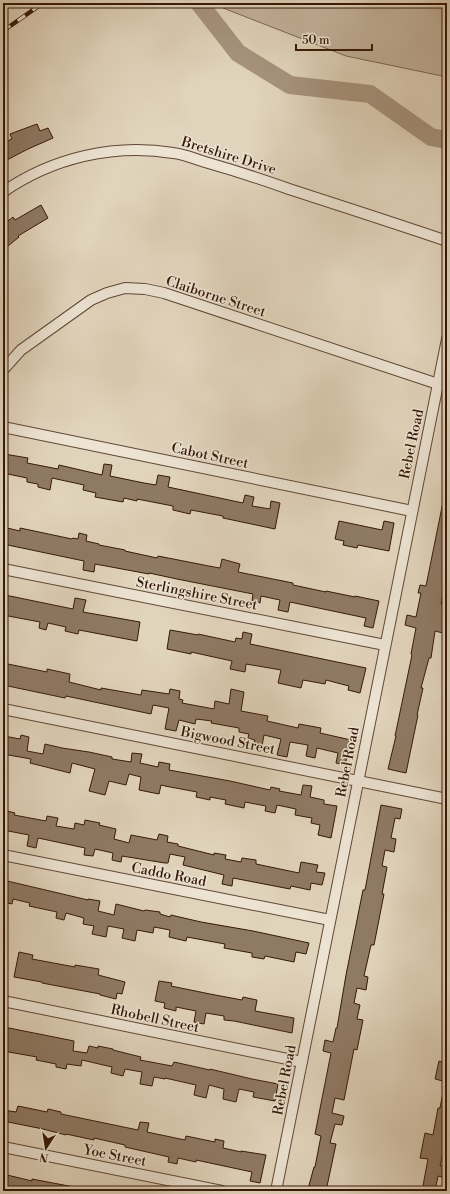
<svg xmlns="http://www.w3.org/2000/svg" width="450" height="1194" font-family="'Libre Bodoni',serif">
  <rect width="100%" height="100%" fill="#e1d4bc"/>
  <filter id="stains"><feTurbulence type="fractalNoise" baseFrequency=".005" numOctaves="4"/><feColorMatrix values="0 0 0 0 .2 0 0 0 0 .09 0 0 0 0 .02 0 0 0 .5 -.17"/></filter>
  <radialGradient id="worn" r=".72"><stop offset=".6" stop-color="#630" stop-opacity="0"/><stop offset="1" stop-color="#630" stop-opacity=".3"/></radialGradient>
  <polygon fill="#c4b49d" stroke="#7d6652" points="218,3 447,3 447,77 346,56 223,8"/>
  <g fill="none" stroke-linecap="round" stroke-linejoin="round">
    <polyline stroke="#a7947e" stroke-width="18" points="199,3 238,53 290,85 370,94 431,137 447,140"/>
  </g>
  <g fill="#8f7a65" stroke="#361807">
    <polygon points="37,124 40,131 48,128 53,138 28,149 3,162 3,143 12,139 10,134"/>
    <polygon points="41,205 48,218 18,236 19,237 8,246 3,239 3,225 13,217 15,220"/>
    <polygon points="4,454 28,458 27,463 58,469 59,465 102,475 104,464 112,465 110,476 144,483 156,485 158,475 170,477 168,487 243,503 245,495 254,497 252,506 270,509 271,501 280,503 275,529 223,518 223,516 191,510 190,514 173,510 173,506 137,499 137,501 124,498 123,502 95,497 96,493 83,490 84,485 52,478 50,490 38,487 38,484 27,482 27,478 3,473"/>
    <polygon points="443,502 447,503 447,574 441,604 447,605 445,617 447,618 447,634 435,631 431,658 429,658 421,688 423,688 417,715 418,715 406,773 388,769 396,736 395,736 412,655 411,654 416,628 405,625 407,615 416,617 421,593 418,593 420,585 426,586"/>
    <polygon points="339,521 382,530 384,521 394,523 389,551 358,545 357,548 343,545 344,541 335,539"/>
    <polygon points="3,527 20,531 20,528 72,539 73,538 78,539 79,533 87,535 86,541 99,544 99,545 125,550 125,551 157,558 158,556 214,567 220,568 222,559 240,564 238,572 293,583 293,585 326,592 326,591 355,597 355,596 379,601 373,628 364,626 366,618 290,602 288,612 278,610 280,600 261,596 260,603 252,601 253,594 177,579 149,573 149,574 95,564 94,572 83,570 84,561 3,544"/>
    <polygon points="5,595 73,609 75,598 86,600 83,612 140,622 137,641 79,630 78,634 65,631 66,627 48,623 46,630 39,628 40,622 3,615 3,605"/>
    <polygon points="170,630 198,635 198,634 235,642 236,638 242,639 243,632 252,634 250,644 366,668 360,693 348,690 349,686 326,680 325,684 303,680 301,688 278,683 281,670 246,664 245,672 230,669 232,661 191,652 191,654 167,649"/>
    <polygon points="3,663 47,672 47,669 70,674 69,682 101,690 101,688 141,695 142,690 169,694 170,689 180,691 179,699 183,700 182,703 214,709 215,701 229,704 231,689 244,692 241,711 268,716 267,721 298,728 299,724 321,728 320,733 351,740 345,765 336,763 338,753 317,748 315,758 306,756 308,745 290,742 287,757 277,755 281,739 264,735 262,746 254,744 255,740 248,738 249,734 239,732 239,728 211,723 212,721 196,719 195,724 179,720 176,731 165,729 169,708 153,705 151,714 66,696 65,698 3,685"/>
    <polygon points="21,735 29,737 27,751 43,754 45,744 62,748 89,752 112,757 112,759 131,762 132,753 142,754 140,763 158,767 159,762 170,764 169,770 230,781 270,790 271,787 280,789 279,791 301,795 303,785 312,786 310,797 324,800 324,804 337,806 331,838 318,835 320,825 311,823 312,818 295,815 296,809 277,805 275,813 265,811 266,806 245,802 244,808 225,804 226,800 210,797 210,800 196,797 197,792 165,786 161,785 159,794 139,790 141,777 129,774 126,785 109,781 105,795 89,791 95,769 72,763 70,773 30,763 31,759 3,754 4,736 20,739"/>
    <polygon points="381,805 402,809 400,819 395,818 391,838 396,839 394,852 385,850 382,866 387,867 382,894 384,894 374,945 371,945 364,976 368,977 366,990 357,988 354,1003 360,1005 357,1019 363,1020 357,1050 354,1049 344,1100 335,1098 332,1113 344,1116 342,1125 335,1124 330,1143 336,1144 326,1191 315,1191 308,1189 314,1167 315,1167 321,1136 315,1134 331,1053 323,1051 325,1040 333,1042 336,1028 337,1028 346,975 363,890 365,890"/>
    <polygon points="3,810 15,813 14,815 46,821 47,816 58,818 56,826 74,829 75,823 84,825 85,820 100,823 99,825 116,829 114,839 129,843 131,835 157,840 159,834 168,836 167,842 178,844 178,846 214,855 214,853 226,855 225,859 241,862 242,858 256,860 256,864 299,873 301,862 318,865 316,872 325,873 322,885 311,883 310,890 291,886 290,889 233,878 232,886 222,884 224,875 183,865 185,857 170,854 168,863 165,863 122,856 121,862 112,860 113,853 95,849 93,856 84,855 85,848 38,838 36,848 27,846 29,835 3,830"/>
    <polygon points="3,880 88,900 88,899 100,901 98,911 114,915 116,904 144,911 145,910 160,912 160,914 170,917 171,915 201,922 253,931 309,943 306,954 296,952 294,962 265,956 264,959 252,957 252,953 224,948 225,944 187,937 186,941 169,937 170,930 154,927 153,933 137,930 135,941 122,938 124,929 108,926 106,937 92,934 94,926 83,924 84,918 66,913 64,920 56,918 57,912 29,906 30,903 13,899 12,904 3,902"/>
    <polygon points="19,952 33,955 32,959 75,967 75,965 99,969 98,975 125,982 122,994 117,993 116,999 100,995 100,994 42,983 42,982 14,977"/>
    <polygon points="159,981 172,983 171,986 210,994 242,1000 243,997 257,1000 255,1011 294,1018 292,1033 234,1021 224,1020 224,1016 206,1013 204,1024 194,1022 196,1011 176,1007 176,1011 164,1008 165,1003 155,1001"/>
    <polygon points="4,1027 74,1041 73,1051 87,1053 89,1046 98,1048 98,1046 113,1049 113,1050 141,1057 140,1060 172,1066 174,1062 210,1070 210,1069 252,1079 278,1084 275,1101 253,1097 254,1092 239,1089 236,1102 223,1099 224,1089 209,1085 206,1098 194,1095 196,1085 165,1078 165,1079 154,1077 152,1086 140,1084 142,1072 125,1069 123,1076 111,1073 112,1067 82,1060 81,1066 67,1064 66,1069 56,1067 56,1064 36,1060 37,1057 3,1051 3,1034"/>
    <polygon points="439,1061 447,1063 447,1082 435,1079"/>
    <polygon points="443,1092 447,1092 447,1148 444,1148 440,1166 444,1166 442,1177 438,1176 435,1191 422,1191 428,1159 420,1158 425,1133 433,1135 438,1108 440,1108"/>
    <polygon points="18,1106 47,1112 48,1109 61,1112 61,1114 138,1130 140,1122 149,1123 147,1132 185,1140 186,1136 215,1142 215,1139 224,1141 223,1148 241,1152 241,1151 266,1155 260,1183 250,1181 252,1172 196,1160 196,1162 178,1158 177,1164 168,1162 169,1157 125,1147 125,1145 94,1138 94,1140 66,1134 66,1135 43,1129 3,1121 3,1110 16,1112"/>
    <polygon points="3,1174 32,1181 32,1179 74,1187 73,1191 3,1191"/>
  </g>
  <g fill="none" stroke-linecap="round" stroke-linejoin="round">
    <defs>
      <g id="minor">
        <path d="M3,192C52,158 114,143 173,153C184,154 195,159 205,162C233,170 261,179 289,189C341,206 394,223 447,241"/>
        <polyline points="3,370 21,350 91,300 107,293 125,288 145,289 164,293 438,384"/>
        <polyline points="3,427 412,511"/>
        <polyline points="3,569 385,645"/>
        <polyline points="3,709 447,799"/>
        <polyline points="3,855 330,920"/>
        <polyline points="3,1001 302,1062"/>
        <polyline points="3,1147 222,1191"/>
        <polyline points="276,1191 447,339"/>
      </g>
    </defs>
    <use href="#minor" stroke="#614734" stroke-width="12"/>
    <use href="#minor" stroke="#ece3d3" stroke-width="10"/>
    <defs>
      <polyline id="rail" points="3,31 43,3"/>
    </defs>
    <use href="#rail" stroke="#361807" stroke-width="4.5"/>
    <use href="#rail" stroke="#ece3d3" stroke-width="3" stroke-dasharray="9" stroke-linecap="butt"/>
  </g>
  <g text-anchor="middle" stroke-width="3" stroke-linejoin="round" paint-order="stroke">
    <g font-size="14" fill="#361807" stroke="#ece3d3">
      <text transform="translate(229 155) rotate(17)" y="5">Bretshire Drive</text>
      <text transform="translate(216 296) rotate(18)" y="5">Claiborne Street</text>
      <text transform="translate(411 444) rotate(-78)" y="5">Rebel Road</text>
      <text transform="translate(210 455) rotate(12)" y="5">Cabot Street</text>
      <text transform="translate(197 593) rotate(11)" y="5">Sterlingshire Street</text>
      <text transform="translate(228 740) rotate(11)" y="5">Bigwood Street</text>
      <text transform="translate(347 762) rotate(-79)" y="5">Rebel Road</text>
      <text transform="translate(169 874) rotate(11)" y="5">Caddo Road</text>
      <text transform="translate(155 1018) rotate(12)" y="5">Rhobell Street</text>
      <text transform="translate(284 1080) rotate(-79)" y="5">Rebel Road</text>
      <text transform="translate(115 1155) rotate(11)" y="5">Yoe Street</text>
    </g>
  </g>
  <rect width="450" height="1194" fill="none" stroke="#e1d4bc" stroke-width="16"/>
  <rect x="4" y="4" width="442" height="1186" fill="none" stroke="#361807" stroke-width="2"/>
  <rect x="8" y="8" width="434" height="1178" fill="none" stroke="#361807"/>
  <g transform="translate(46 1148) rotate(192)" stroke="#ece3d3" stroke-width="3" paint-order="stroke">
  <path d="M0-3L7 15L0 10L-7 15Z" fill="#361807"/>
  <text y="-6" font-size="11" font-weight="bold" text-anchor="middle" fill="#361807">N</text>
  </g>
  <path d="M296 44v6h76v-6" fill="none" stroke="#361807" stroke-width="2"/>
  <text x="302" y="44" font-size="12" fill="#361807" stroke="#ece3d3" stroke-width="3" paint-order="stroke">50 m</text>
  <rect width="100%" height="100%" filter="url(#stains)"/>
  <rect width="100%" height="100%" fill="url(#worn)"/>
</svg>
